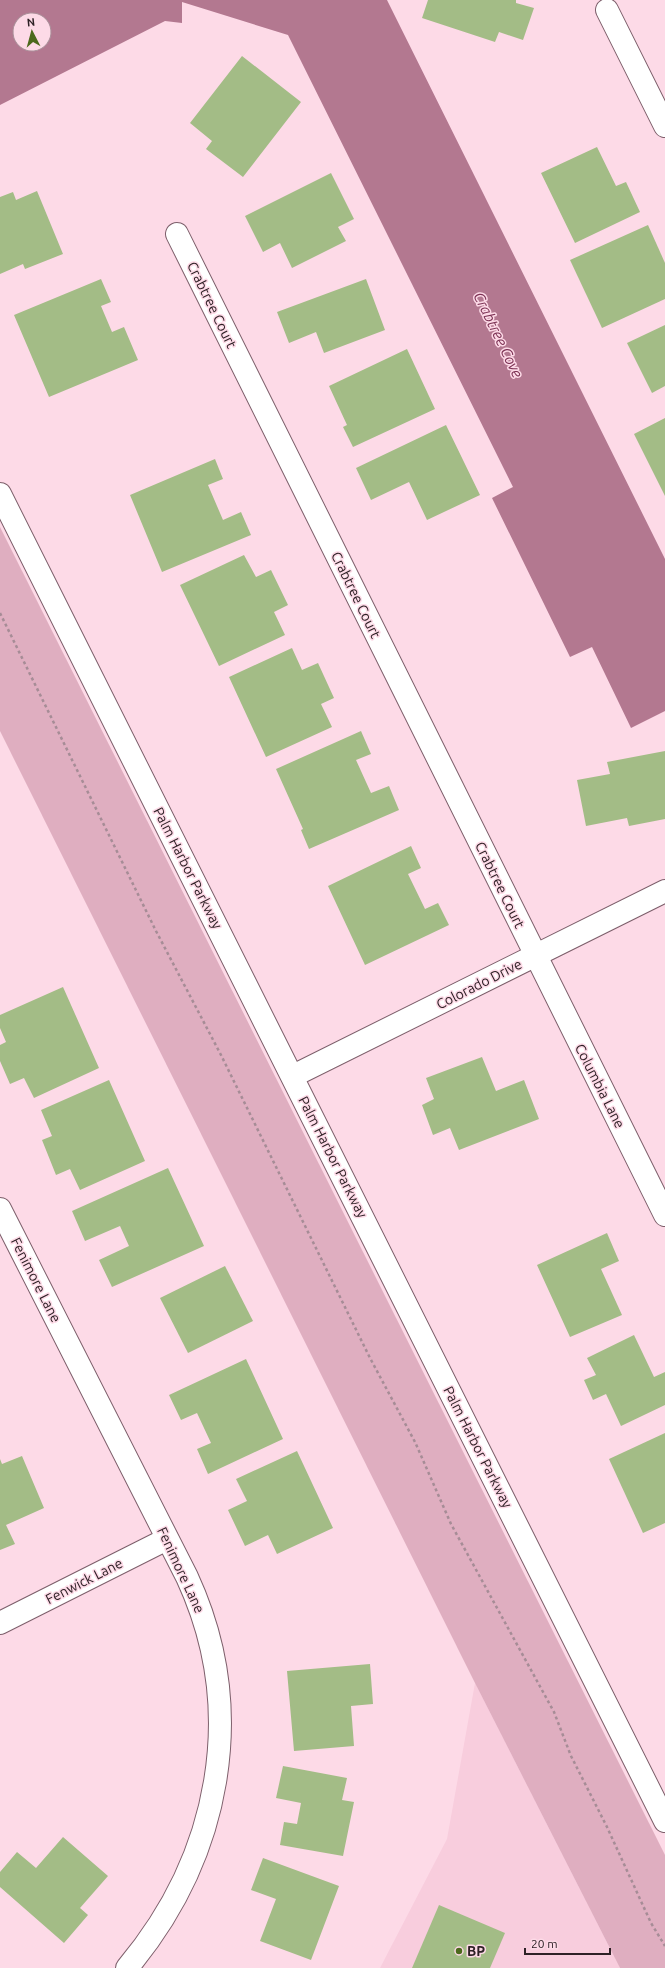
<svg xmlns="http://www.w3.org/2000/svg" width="665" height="1968" font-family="Ubuntu,sans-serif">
  <rect width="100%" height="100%" fill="#fddae7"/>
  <polygon fill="#f8cddd" points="475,1683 620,1968 380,1968 447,1839"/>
  <polygon fill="#dfaec0" points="0,527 665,1855 665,1968 620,1968 475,1683 0,731"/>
  <path fill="#b37890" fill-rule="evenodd" d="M0,0H387L665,559V711L631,728L592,647L570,657L492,498L513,487L288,35L182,2V23L165,21L0,105ZM20,20H44V44H20Z"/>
  <g fill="#a3bc86">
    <polygon points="428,0 516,0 516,3 534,8 523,40 499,32 495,42 422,18"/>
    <polygon points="242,56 301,102 243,177 206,149 212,141 190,123"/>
    <polygon points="597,147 616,186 626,182 640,212 575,243 541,173"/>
    <polygon points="331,173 354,219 338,227 346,241 292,268 280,243 263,252 245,216"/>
    <polygon points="37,191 63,254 25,269 23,264 0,274 0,197 13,192 16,200"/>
    <polygon points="648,225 665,263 665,299 602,328 570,260"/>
    <polygon points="101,279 111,302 101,306 112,332 124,327 138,360 49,397 14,315"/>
    <polygon points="366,279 385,330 324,353 316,332 289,343 277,312"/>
    <polygon points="665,325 665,386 652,393 627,343"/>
    <polygon points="407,349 435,409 353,447 343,427 347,425 329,386"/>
    <polygon points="665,418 665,496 634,434"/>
    <polygon points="446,425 480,495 427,520 409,482 371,500 356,468"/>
    <polygon points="215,459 223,479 208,485 223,520 241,512 251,535 162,572 130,495"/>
    <polygon points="244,555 256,577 271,570 288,605 274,612 285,635 219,666 180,585"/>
    <polygon points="292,648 302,670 318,663 334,698 321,704 332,727 266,757 229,677"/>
    <polygon points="361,731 371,754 356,760 371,793 389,786 399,810 309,849 301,830 303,829 276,769"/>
    <polygon points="665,751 665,819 629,826 627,818 586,826 577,780 610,774 607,762"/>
    <polygon points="411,846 421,868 408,874 425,909 438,903 449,925 365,965 328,886"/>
    <polygon points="63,987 99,1068 34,1098 24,1078 10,1084 0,1061 0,1045 6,1042 0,1028 0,1015"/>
    <polygon points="482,1057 496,1091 524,1080 539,1119 459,1150 450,1128 433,1135 422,1105 434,1099 426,1078"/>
    <polygon points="109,1080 145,1161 80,1190 70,1169 56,1175 42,1140 52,1136 41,1110"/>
    <polygon points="168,1168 204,1246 112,1287 99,1260 129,1246 120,1226 85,1241 72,1211"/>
    <polygon points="607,1233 619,1261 601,1269 622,1315 570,1337 537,1265"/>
    <polygon points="225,1266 253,1321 188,1353 160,1298"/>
    <polygon points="634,1335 654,1377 665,1372 665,1405 621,1426 606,1394 593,1400 584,1380 596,1375 587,1358"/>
    <polygon points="246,1359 283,1439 208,1474 197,1449 211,1443 197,1413 181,1420 169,1395"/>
    <polygon points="665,1433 665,1523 643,1533 609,1459"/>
    <polygon points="297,1451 333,1528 277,1554 268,1535 245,1546 228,1510 247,1501 236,1479"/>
    <polygon points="22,1456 44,1508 6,1525 15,1544 0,1550 0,1459 2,1464"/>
    <polygon points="370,1664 373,1704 351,1706 354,1746 294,1751 287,1671"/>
    <polygon points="283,1766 347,1778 342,1800 354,1802 343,1856 280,1845 284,1822 297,1824 301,1803 276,1798"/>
    <polygon points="63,1837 108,1876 80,1908 88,1915 64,1943 0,1887 0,1872 17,1852 36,1868"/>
    <polygon points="263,1858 339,1886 311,1960 260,1941 276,1899 251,1890"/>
    <polygon points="439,1905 505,1933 490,1968 412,1968"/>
  </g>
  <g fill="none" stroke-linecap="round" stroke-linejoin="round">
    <defs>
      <g id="minor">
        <polyline points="607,10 665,126"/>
        <polyline points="177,234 665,1215"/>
        <polyline points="293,1076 665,891"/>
        <path d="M0,1209L187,1577C249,1711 220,1857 127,1968"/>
        <polyline points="0,1623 167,1539"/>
      </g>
      <polyline id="tertiary" points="0,494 665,1821"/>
    </defs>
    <use href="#minor" stroke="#7d5f6b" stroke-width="24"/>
    <use href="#tertiary" stroke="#7d5f6b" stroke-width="24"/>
    <polyline stroke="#a68c96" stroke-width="2.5" stroke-dasharray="3 3" stroke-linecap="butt" points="0,613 156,931 221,1055 370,1358 415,1442 451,1524 554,1712 571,1756 607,1827 651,1923 665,1946"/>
    <use href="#minor" stroke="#fff" stroke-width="22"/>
    <use href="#tertiary" stroke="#fff" stroke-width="22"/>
  </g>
  <circle fill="#4c691d" stroke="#fddae7" stroke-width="1.5" cx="459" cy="1951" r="4"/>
  <g text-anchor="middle" stroke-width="3" stroke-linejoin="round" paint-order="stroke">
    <g font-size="14" fill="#2e2126" stroke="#fddae7">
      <text transform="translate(212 305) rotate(64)" y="5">Crabtree Court</text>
      <text transform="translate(356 595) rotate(64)" y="5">Crabtree Court</text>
      <text transform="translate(188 868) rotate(63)" y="5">Palm Harbor Parkway</text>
      <text transform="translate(500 885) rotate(64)" y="5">Crabtree Court</text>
      <text transform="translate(479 984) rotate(-27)" y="5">Colorado Drive</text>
      <text transform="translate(600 1086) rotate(63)" y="5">Columbia Lane</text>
      <text transform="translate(333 1157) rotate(63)" y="5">Palm Harbor Parkway</text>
      <text transform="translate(36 1280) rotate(63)" y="5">Fenimore Lane</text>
      <text transform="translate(478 1447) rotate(63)" y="5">Palm Harbor Parkway</text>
      <text transform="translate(181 1570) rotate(65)" y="5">Fenimore Lane</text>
      <text transform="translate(84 1581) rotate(-27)" y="5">Fenwick Lane</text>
    </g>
    <g font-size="14" font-weight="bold" fill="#2e2126" stroke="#fddae7" text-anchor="start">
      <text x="467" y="1956">BP</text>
    </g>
    <g font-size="15" font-style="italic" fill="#7d3355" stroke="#fddae7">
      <text transform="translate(498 335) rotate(64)" y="5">Crabtree Cove</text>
    </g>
  </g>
  <g transform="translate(32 32) rotate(354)"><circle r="19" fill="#fddae7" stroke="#aa909a"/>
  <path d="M0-3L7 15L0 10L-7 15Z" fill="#4c691d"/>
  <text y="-6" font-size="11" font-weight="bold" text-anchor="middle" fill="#2e2126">N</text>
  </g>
  <path d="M525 1948v6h85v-6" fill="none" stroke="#2e2126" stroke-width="2"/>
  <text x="531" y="1948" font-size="12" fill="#2e2126" stroke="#fddae7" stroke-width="3" paint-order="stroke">20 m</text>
</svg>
